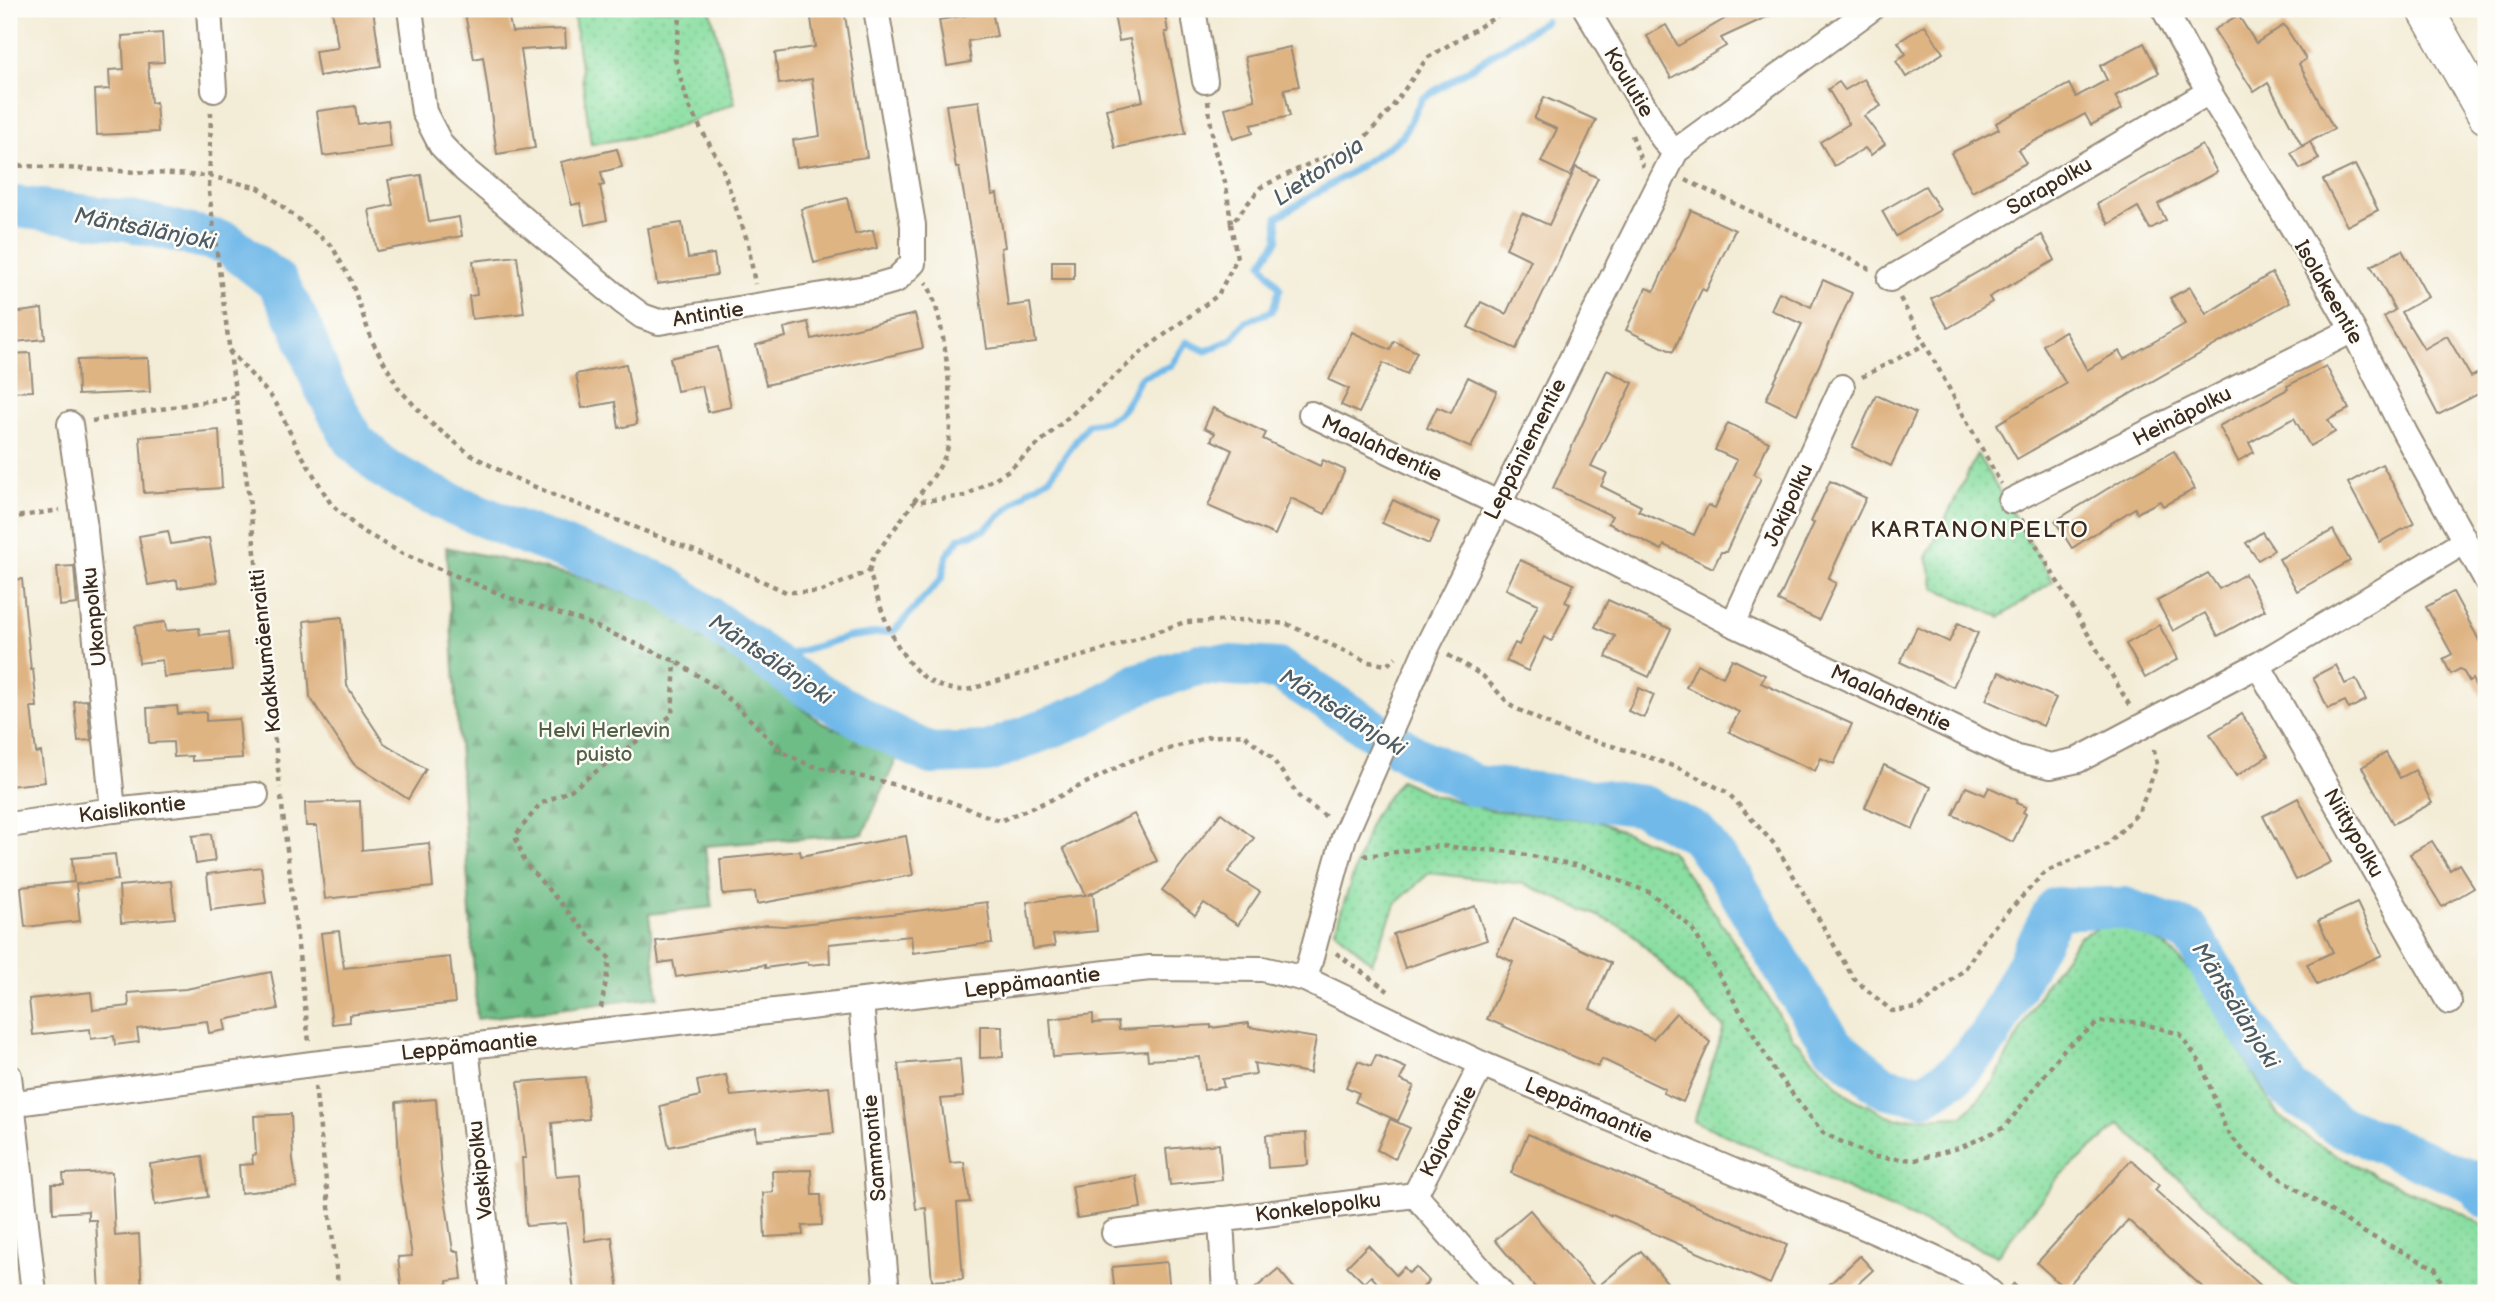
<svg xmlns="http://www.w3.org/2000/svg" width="2495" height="1302" font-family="'Balsamiq Sans',sans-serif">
  <defs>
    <pattern id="grass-dots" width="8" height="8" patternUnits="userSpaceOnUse" patternTransform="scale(1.75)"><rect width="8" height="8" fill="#89dea1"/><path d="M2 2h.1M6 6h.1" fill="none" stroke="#77bf8a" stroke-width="1.8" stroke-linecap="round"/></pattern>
    <pattern id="forest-firs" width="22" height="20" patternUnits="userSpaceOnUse" patternTransform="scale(1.75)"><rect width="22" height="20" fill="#6ebd87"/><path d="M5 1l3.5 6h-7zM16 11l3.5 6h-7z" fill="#5c9a6e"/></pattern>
  </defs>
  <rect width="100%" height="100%" fill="#fdfcf7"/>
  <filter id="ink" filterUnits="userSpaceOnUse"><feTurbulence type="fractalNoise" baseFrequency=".0143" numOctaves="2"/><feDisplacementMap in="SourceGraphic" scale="14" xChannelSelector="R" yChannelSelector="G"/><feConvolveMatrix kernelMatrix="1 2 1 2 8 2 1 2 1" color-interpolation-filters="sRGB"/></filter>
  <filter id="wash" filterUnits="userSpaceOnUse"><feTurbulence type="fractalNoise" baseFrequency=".00686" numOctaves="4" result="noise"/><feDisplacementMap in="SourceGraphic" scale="28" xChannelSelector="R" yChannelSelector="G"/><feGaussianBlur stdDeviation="1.57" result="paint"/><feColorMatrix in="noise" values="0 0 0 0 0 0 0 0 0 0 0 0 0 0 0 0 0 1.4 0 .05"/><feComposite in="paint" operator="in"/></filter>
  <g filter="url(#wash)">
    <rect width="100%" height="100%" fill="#f3ecd6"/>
    <g fill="url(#grass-dots)" stroke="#628460" stroke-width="2">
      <polygon points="573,9 710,9 735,103 662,133 591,144"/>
      <polygon points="1977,454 2053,581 2000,617 1935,588 1927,557"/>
      <polygon points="1400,780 1433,795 1490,810 1597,821 1671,851 1727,931 1793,1038 1848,1096 1895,1119 1963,1116 1993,1083 2044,986 2079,937 2111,922 2166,946 2197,978 2277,1114 2315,1143 2379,1178 2461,1213 2486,1227 2486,1293 2302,1293 2120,1124 2058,1178 1997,1256 1694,1121 1724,1028 1628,929 1524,884 1429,873 1396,903 1372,963 1335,930 1372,818"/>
    </g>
    <polygon fill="url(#forest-firs)" stroke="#547452" stroke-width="2" points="446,547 577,576 667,607 822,723 899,753 863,834 705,846 712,907 649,914 658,997 477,1019"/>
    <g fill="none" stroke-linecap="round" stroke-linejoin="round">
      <path stroke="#71b9e9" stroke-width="7" d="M769,660L848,637L894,631L942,578L947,555L960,538L984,530L1029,490L1050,477L1088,424C1123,421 1125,406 1141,377L1171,366L1187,342L1206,351L1231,340L1246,321L1272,311L1280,289L1262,263L1278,239L1277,217L1351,172L1402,137L1422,99L1545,21"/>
      <polyline stroke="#71b9e9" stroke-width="42" points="9,206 131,221 227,243 278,283 301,327 323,384 353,440 385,469 427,493 513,529 662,584 799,682 882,730 931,754 988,752 1092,711 1138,684 1200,664 1278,669 1414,756 1476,786 1643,806 1697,834 1734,882 1798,993 1834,1046 1884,1087 1923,1095 1956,1074 1989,1037 2056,908 2124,908 2190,932 2240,1015 2289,1089 2336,1124 2476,1183 2486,1197"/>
    </g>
    <g id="blocks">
      <g fill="#dfb483">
        <polygon points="332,9 373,9 381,66 319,76 315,51 338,48"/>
        <polygon points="464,9 507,9 512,32 565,29 566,47 521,50 535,148 497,154 483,57 474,59"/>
        <polygon points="826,9 844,9 867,157 797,167 793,140 820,136 812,79 779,84 775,53 815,47 810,11"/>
        <polygon points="1113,9 1164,9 1168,32 1165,32 1186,133 1115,148 1106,109 1143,101 1130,39 1119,41"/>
        <polygon points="1742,9 1784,9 1721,38 1726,46 1671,78 1647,36 1666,25 1678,46"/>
        <polygon points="992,11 997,36 968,41 971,62 947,66 939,20"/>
        <polygon points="2238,15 2256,43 2284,25 2306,59 2299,64 2334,129 2302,146 2268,83 2254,92 2214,30"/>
        <polygon points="1925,25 1943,53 1906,77 1896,61 1906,54 1898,42"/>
        <polygon points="162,33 164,62 148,63 151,103 156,102 158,132 97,135 95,90 110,89 109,70 124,69 122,36"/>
        <polygon points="2144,43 2159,73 2115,96 2122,109 2091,125 2085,114 2018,150 2026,163 1972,192 1951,153 1999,129 1996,123 2069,84 2076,97 2107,80 2100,66"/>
        <polygon points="1290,47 1299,86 1284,89 1290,116 1251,125 1253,133 1233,139 1225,108 1255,100 1245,57"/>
        <polygon points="1864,79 1881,106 1864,116 1885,144 1871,155 1865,148 1834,166 1820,142 1849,124 1828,89 1839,82 1845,90"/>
        <polygon points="1544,97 1596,120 1570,176 1541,162 1557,129 1534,119"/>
        <polygon points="979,101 992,195 997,194 1005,247 1001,248 1008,306 1030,303 1036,343 987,349 974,252 959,167 956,168 946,105"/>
        <polygon points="355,106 358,124 388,120 391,147 323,156 317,111"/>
        <polygon points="2310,142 2319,159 2300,169 2291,153"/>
        <polygon points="2202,145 2217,172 2158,204 2166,220 2150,229 2138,207 2109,224 2097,204"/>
        <polygon points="617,149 622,167 601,172 604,185 600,186 607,220 585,225 580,203 572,205 561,162"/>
        <polygon points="2355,165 2378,210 2347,226 2323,180"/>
        <polygon points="1576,167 1598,178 1516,349 1468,327 1481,302 1506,314 1531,260 1506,248 1522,213 1549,225"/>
        <polygon points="421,175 429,222 459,217 462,236 377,251 369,210 393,205 388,180"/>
        <polygon points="1925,186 1940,210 1896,236 1882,211"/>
        <polygon points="847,198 855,234 873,230 877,248 814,263 801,209"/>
        <polygon points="1691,210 1735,230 1706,291 1702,289 1673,352 1626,330 1646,288 1654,291"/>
        <polygon points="682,223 688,258 714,254 717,275 657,284 648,228"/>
        <polygon points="2042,235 2055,260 1989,297 1992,302 1948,328 1931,299"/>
        <polygon points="2402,250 2428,297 2401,312 2424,349 2447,336 2471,377 2486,369 2486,390 2438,415 2408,357 2384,317 2395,310 2371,266"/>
        <polygon points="517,256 524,313 472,319 469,296 477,295 473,261"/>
        <rect x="1052" y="261" width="22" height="18"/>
        <polygon points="2272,273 2290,302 2017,459 1997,424 2066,384 2043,345 2065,331 2087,370 2119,351 2124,359 2185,324 2170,298 2190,287 2206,314"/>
        <polygon points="1823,280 1852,293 1797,414 1766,399 1802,324 1771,310 1779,292 1811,307"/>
        <polygon points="42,309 45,339 15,342 12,313"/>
        <polygon points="915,314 923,348 766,385 756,345 786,337 784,328 808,322 812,339"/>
        <polygon points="1352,332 1390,350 1394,341 1417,352 1407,374 1383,363 1359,413 1341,405 1349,389 1329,380"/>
        <polygon points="718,347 731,407 708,412 702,386 677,391 670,358"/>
        <polygon points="30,353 33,391 9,392 9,354"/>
        <polygon points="148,358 150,392 78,395 77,360"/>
        <polygon points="626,364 637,424 619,428 615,402 582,408 576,374"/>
        <polygon points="2326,366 2349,409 2328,420 2335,432 2310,446 2294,418 2249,443 2254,452 2238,461 2219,426 2288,389 2287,386"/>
        <polygon points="1607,370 1633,383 1591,466 1607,473 1601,486 1641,506 1638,511 1694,535 1708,505 1715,508 1737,460 1715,450 1728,423 1769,442 1754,474 1761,478 1726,552 1721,552 1713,568 1664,545 1662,550 1608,523 1612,516 1553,488"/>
        <polygon points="1468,377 1497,391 1471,448 1427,428 1437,407 1451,413"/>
        <polygon points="1876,395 1916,413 1891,466 1852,447"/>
        <polygon points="1213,408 1266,433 1263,439 1320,466 1323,460 1345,470 1325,514 1291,498 1275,535 1208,506 1232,450 1211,440 1215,433 1204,428"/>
        <polygon points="219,430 222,488 144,493 140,437"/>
        <polygon points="2174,451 2195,489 2163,506 2160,501 2137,513 2135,508 2072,548 2055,521 2120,481"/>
        <polygon points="2382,464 2414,523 2380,542 2348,483"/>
        <polygon points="1830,481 1866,498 1828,579 1836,583 1819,620 1778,601 1814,523 1811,522"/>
        <polygon points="1393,500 1439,522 1429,544 1382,523"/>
        <polygon points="2333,530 2350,561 2297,591 2279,559"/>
        <polygon points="168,531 171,544 209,538 217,582 178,588 177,580 148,585 139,536"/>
        <polygon points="2262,532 2274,550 2258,560 2246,543"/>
        <polygon points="1520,560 1574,584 1565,602 1570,604 1552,641 1544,637 1528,671 1506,661 1515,643 1519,645 1538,604 1506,589"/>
        <polygon points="74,566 77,604 60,606 57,567"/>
        <polygon points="2208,573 2219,589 2245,574 2265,610 2218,636 2205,613 2173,631 2157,601"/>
        <polygon points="22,579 31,670 33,669 37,707 31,707 36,753 41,752 45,782 9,786 9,580"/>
        <polygon points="2453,592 2486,653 2486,705 2472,679 2469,681 2463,671 2460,669 2451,674 2443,659 2452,654 2426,607"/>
        <polygon points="1608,600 1671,629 1649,677 1606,657 1615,636 1595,627"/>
        <polygon points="342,617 347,686 384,743 426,769 408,799 353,763 310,697 304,621"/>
        <polygon points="165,622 166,631 199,628 200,635 228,632 232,670 164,677 162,660 139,663 135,626"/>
        <polygon points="1958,623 1978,633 1953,687 1900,662 1917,627 1949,642"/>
        <polygon points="2159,625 2178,659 2145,678 2126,644"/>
        <polygon points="1732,659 1765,675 1761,683 1852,724 1834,764 1821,758 1815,771 1729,732 1739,712 1686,687 1697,664 1723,677"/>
        <polygon points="2336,665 2345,684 2356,679 2366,700 2349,709 2345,701 2328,709 2313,677"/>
        <polygon points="1999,672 2056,698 2043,726 1986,700"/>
        <polygon points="1639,688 1654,695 1644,718 1628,711"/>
        <polygon points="87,700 91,740 78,741 74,701"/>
        <polygon points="177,706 178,714 206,712 206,721 239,719 242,758 192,761 192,756 174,757 173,742 149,743 147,708"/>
        <polygon points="2242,714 2268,756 2236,776 2210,734"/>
        <polygon points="2386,753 2400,778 2415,770 2432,803 2393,824 2362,767"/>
        <polygon points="1884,765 1931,787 1913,829 1865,807"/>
        <polygon points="1966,787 1985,795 1989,787 2017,800 2016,803 2026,807 2023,812 2026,814 2013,842 1953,815"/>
        <polygon points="2298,798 2331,862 2296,880 2263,816"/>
        <polygon points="360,801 362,850 429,843 433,887 325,899 317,826 306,826 305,803"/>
        <polygon points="1221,813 1254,838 1228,872 1260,892 1238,925 1204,903 1195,915 1162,890"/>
        <polygon points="1134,814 1157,861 1088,895 1093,894 1097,931 1053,935 1055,946 1033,949 1027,902 1086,895 1063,848"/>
        <polygon points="211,834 215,861 196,864 192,836"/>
        <polygon points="906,836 913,875 757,904 755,892 723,895 720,859 800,851 801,856"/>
        <polygon points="2432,841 2450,870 2459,864 2474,888 2442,907 2410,854"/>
        <polygon points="115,854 118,880 76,884 80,921 25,927 21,887 74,882 72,858"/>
        <polygon points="261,867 266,903 211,910 207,874"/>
        <polygon points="171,881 175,918 121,923 119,886"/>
        <polygon points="987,902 992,943 913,953 911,936 829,944 830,963 808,965 808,962 765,968 765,965 676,977 673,961 659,963 656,941 767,925 784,926 908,912"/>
        <polygon points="2357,903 2382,955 2317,985 2307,964 2333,952 2318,921"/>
        <polygon points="1475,906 1487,940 1405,968 1393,934"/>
        <polygon points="1514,918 1611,963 1590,1009 1653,1039 1676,1013 1710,1042 1683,1102 1663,1093 1665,1089 1602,1059 1598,1067 1487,1019 1513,962 1497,954"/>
        <polygon points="339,931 344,968 450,957 455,1003 349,1015 350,1022 332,1024 321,933"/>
        <polygon points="271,972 278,1009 224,1020 226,1030 209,1033 207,1021 137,1029 139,1042 115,1045 114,1036 91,1039 90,1029 33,1035 29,999 91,992 93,1010 129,1006 128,993 186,989"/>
        <polygon points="1093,1014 1093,1023 1118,1022 1119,1030 1211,1025 1211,1028 1249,1023 1249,1027 1316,1038 1310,1073 1254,1063 1256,1074 1222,1079 1224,1087 1204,1090 1200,1057 1148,1060 1147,1051 1053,1057 1050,1019"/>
        <polygon points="980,1026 1002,1026 1003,1057 980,1058"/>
        <polygon points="1376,1055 1406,1068 1400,1080 1414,1086 1398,1121 1355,1102 1359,1093 1346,1087 1358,1061 1371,1066"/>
        <polygon points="960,1059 963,1097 941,1099 950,1163 964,1162 970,1202 957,1203 963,1279 932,1281 926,1208 916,1209 898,1064"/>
        <polygon points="726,1075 731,1096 829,1087 834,1133 757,1140 756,1128 669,1147 660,1106 700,1096 697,1081"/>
        <polygon points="585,1077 589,1119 552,1123 556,1177 580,1175 585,1241 612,1237 619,1293 574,1293 566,1223 526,1226 522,1158 526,1158 518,1082"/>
        <polygon points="436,1099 441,1171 453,1251 459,1251 462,1279 447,1281 448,1293 402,1293 398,1257 412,1256 400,1180 396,1102"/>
        <polygon points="291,1114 293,1160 297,1187 241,1193 239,1165 253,1164 252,1155 256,1154 254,1116"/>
        <polygon points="1390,1119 1410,1128 1395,1159 1377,1150"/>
        <polygon points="1306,1133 1308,1165 1268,1168 1266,1135"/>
        <polygon points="1528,1134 1787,1245 1770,1284 1610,1214 1612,1216 1511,1173"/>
        <polygon points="1219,1144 1222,1180 1170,1185 1166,1149"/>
        <polygon points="202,1156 208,1197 155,1205 150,1164"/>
        <polygon points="2131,1160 2159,1185 2155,1190 2269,1293 2209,1293 2128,1220 2065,1289 2037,1263"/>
        <polygon points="811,1170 812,1195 821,1195 822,1225 802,1226 803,1235 765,1237 763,1193 773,1192 772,1171"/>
        <polygon points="112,1172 115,1236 139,1234 142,1293 100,1293 96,1220 88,1220 88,1211 53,1213 52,1184 64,1184 63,1174"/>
        <polygon points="1136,1176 1141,1208 1077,1218 1072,1186"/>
        <polygon points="1530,1210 1596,1288 1641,1251 1676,1293 1540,1293 1495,1240"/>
        <polygon points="1368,1245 1396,1275 1404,1267 1409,1273 1416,1267 1429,1281 1422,1288 1427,1293 1376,1293 1382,1288 1371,1276 1364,1283 1347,1266"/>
        <polygon points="1860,1256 1873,1270 1848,1293 1820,1293"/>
        <polygon points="1167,1262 1170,1293 1115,1293 1112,1267"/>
        <polygon points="1278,1269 1298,1293 1250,1293"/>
      </g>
    </g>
  </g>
  <g filter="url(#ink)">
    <use href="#blocks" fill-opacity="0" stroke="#978b7a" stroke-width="2"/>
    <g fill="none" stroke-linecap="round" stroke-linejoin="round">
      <defs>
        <g id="minor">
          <polyline points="209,9 214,90"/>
          <polyline points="410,9 424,112 441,145 465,170 623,302 642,316 659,322 872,287 896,280 913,263 913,225 876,9"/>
          <polyline points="1193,9 1205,81"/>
          <polyline points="1586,9 1662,137 1668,145 1676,151"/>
          <polyline points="2164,9 2209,92 2317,267 2353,330 2405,433 2486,579"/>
          <polyline points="1890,279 2209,92"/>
          <polyline points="1311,414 1498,503 1733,624 2017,758 2051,766 2078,760 2258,665 2464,542"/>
          <polyline points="70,424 84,521 113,810"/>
          <polyline points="2011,501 2353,330"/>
          <polyline points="1733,624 1842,387"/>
          <polyline points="2258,665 2449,1002"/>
          <polyline points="9,825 113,810 256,795"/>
          <polyline points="1305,979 1344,837 1428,645 1676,151 1871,9"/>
          <polyline points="861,1002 887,1293"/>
          <polyline points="466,1047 493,1293"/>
          <polyline points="1482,1064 1415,1195 1501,1293"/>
          <polyline points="9,1076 34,1293"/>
          <polyline points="9,1104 312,1064 1150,968 1263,969 1305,979 1482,1064 1888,1237 1969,1275 1991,1293"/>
          <polyline points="1221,1219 1225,1293"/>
          <polyline points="1114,1233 1415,1195"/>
        </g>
        <polyline id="secondary" points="2425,9 2486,116"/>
      </defs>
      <use href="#minor" stroke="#978b7a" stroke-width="28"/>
      <use href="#secondary" stroke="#978b7a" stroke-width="38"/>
      <g stroke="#978b7a" stroke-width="4.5" stroke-dasharray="5 5" stroke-linecap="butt">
        <polyline points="681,9 675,59 689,107 722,167 748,243 755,284"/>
        <polyline points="1208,101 1214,148 1226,185 1231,223"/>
        <polyline points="211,112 209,192 250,506 280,788"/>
        <polyline points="1632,135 1643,167"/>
        <path d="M9,165L209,176L259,188L332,246L351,281L372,341L399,389L432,424L471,455L512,477L554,495L705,555L786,592H820L869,571C883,616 903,690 963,690C970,690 977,687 984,685L1119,645L1185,622L1243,620L1287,624L1368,662L1387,665L1396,657"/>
        <polyline points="1686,180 1870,269"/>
        <polyline points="1900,298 2001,484"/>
        <polyline points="229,350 275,401 297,447 331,504 359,529 403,554 510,598 583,621 675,661 711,684 737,706 782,752 809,765 889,783 946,800 1000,821 1060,796 1130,761 1208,737 1243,734 1272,758 1300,798 1328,818"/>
        <polyline points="1862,377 1924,345"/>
        <polyline points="92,421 236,396"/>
        <path d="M914,501C926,486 944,466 948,446C955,410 945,314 926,282"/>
        <polyline points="9,518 60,510"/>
        <polyline points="2021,519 2131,708"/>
        <polyline points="869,571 873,558 914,502 965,496 1009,470 1144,350 1218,295 1237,258 1231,224 1261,187 1313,162 1357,146 1390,110 1427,58 1509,9"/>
        <polyline points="1448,655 1483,676 1511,706 1567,733 1640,754 1681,769 1728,793 1776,846 1854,979 1892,1011 1919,1008 1965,969 1988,933 2045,872 2108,844 2139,812 2157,765 2153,745"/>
        <polyline points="281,797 309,1042"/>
        <polyline points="1364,854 1366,856 1440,846 1512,852 1584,867 1651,893 1692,928 1774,1070 1823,1133 1874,1157 1915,1160 1962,1147 2005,1127 2065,1048 2099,1022 2137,1022 2180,1034 2202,1065 2226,1130 2247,1155 2290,1185 2365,1233 2435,1268 2446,1293"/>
        <polyline points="1336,953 1388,991"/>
        <polyline points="601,1008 610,959 525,863 515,836 540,804 571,790 672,715 675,661"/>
        <polyline points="315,1086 339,1293"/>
        <polyline points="2012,1284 2023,1293"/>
      </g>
      <use href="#minor" stroke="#fff" stroke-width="24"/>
      <use href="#secondary" stroke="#fff" stroke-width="35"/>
    </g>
  </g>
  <g text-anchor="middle" stroke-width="5" stroke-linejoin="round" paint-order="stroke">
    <g font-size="21" fill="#3b2a1e" stroke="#fdfcf7">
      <text transform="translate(1629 82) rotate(59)" y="7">Koulutie</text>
      <text transform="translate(2049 186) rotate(-30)" y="7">Sarapolku</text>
      <text transform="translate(2329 292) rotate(60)" y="7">Isolakeentie</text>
      <text transform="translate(708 314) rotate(-9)" y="7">Antintie</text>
      <text transform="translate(2182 416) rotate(-27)" y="7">Heinäpolku</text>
      <text transform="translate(1382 448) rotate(25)" y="7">Maalahdentie</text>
      <text transform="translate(1525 449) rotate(-63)" y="7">Leppäniementie</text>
      <text transform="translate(1788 505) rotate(-65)" y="7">Jokipolku</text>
      <text transform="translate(94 617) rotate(-96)" y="7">Ukonpolku</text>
      <text transform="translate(265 651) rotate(-96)" y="7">Kaakkumäenraitti</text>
      <text transform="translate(1891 698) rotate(25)" y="7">Maalahdentie</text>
      <text transform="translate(132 809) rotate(-7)" y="7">Kaislikontie</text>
      <text transform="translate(2354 833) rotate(60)" y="7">Niittypolku</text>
      <text transform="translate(1032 982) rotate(-7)" y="7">Leppämaantie</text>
      <text transform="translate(469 1046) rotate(-6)" y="7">Leppämaantie</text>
      <text transform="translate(1589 1110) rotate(23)" y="7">Leppämaantie</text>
      <text transform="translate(1448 1131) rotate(-63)" y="7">Kajavantie</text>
      <text transform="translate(874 1148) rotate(-95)" y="7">Sammontie</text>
      <text transform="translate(480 1170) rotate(-96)" y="7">Vaskipolku</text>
      <text transform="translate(1318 1207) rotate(-7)" y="7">Konkelopolku</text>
    </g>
    <g font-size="21" fill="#526045" stroke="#fdfcf7">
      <text x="604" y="737">Helvi Herlevin<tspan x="604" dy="24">puisto</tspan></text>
    </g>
    <g font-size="23" font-style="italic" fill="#4e5c65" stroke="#fdfcf7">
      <text transform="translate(1318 171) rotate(-34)" y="8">Liettonoja</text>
      <text transform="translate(145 228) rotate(11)" y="8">Mäntsälänjoki</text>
      <text transform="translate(771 659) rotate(34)" y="8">Mäntsälänjoki</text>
      <text transform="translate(1343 712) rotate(32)" y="8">Mäntsälänjoki</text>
      <text transform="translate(2236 1005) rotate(58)" y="8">Mäntsälänjoki</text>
    </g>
    <g font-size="23" letter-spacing="2" fill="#3b2a1e" stroke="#fdfcf7">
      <text x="1980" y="537">KARTANONPELTO</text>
    </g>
  </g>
  <rect width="2495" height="1302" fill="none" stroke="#fdfcf7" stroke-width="35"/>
</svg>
